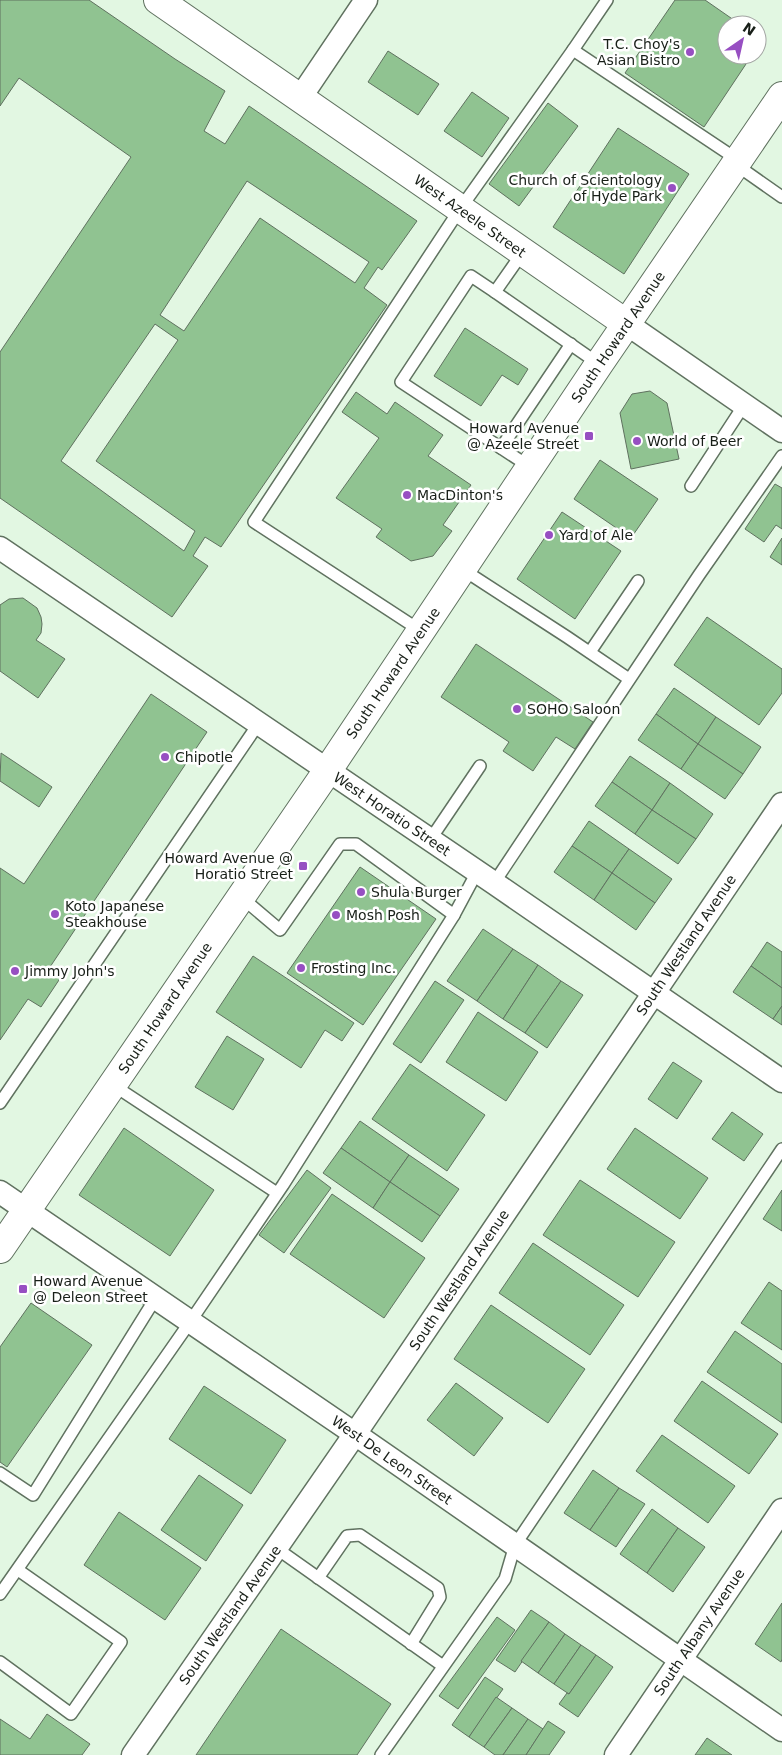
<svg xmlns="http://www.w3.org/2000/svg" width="782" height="1755" font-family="'DejaVu Sans',sans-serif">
  <rect width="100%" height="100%" fill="#e2f7e2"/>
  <g fill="#90c391" stroke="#5f715f" fill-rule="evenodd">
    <path d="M0,0H89L175,59L225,91L204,131L225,144L249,106L417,221L382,270L378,267L364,288L387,305L221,547L205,537L193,556L208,566L172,617L0,498V352L131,157L19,78L0,106ZM247,181L369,262L355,283L260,218L184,331L160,315ZM155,324L178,340L96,461L195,531L184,551L61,461Z"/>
    <polygon points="675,0 705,0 741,25 727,25 727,55 752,55 704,127 625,73"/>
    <polygon points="388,51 439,84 418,115 368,82"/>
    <polygon points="472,92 509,118 482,157 444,131"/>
    <polygon points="548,103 578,126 519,206 489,184"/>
    <polygon points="618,128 689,174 624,274 553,227"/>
    <polygon points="465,328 528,369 518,385 502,375 481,406 434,376"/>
    <polygon points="650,391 667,403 679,459 631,469 620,413 632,394"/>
    <polygon points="356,392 387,414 395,402 443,435 428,456 471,485 443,525 452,531 433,556 411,561 376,537 382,529 336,498 379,438 342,412"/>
    <polygon points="600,460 658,499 631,538 574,499"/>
    <polygon points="775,484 782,488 782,529 776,525 764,542 745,529"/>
    <polygon points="562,512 621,551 575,619 517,579"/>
    <polygon points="782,538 782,565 770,557"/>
    <polygon points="23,598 37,608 41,617 42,624 41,633 36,640 65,659 38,698 0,671 0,605 9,599"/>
    <polygon points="707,617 782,669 782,693 759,725 674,665"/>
    <polygon points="476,644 593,722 575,749 556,737 533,771 503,751 509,742 441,697"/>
    <polygon points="674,688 716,717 698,744 656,714"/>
    <polygon points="151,694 207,732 50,967 61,977 41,1007 28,999 0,1040 0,868 24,884"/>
    <polygon points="656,714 698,744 681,769 638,740"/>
    <polygon points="716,717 761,747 743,774 698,744"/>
    <polygon points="698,744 743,774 725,799 681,769"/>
    <polygon points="1,753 52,787 39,807 0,781"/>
    <polygon points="630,756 670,783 652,810 612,782"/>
    <polygon points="612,782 652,810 635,834 595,806"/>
    <polygon points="670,783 713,814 696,839 652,810"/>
    <polygon points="652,810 696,839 678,864 635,834"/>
    <polygon points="589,821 629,849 612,873 572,846"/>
    <polygon points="572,846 612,873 594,900 554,872"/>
    <polygon points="629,849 672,879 655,903 612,873"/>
    <polygon points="360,867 436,919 363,1025 287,973"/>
    <polygon points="612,873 655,903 636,930 594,900"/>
    <polygon points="483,929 513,949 477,1001 447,981"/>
    <polygon points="767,942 782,952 782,988 751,966"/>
    <polygon points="513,949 538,965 503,1019 477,1001"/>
    <polygon points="253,956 354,1023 342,1041 325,1030 301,1068 216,1012"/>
    <polygon points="538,965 561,981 525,1033 503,1019"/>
    <polygon points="751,966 782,988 782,1006 773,1019 733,992"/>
    <polygon points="435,981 464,1000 421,1063 393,1044"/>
    <polygon points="561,981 583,995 547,1048 525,1033"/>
    <polygon points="782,1006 782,1025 773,1019"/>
    <polygon points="478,1012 538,1052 506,1101 446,1062"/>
    <polygon points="227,1036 264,1059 233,1110 195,1087"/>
    <polygon points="673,1062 702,1081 677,1119 648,1099"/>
    <polygon points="410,1064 485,1115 447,1171 372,1119"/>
    <polygon points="732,1112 763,1134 744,1161 712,1139"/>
    <polygon points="360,1121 409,1155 390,1182 341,1148"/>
    <polygon points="124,1128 214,1190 170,1256 79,1195"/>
    <polygon points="635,1128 708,1178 680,1219 607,1169"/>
    <polygon points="341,1148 390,1182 373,1208 323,1173"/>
    <polygon points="409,1155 459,1189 440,1216 390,1182"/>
    <polygon points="307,1170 331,1188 284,1253 259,1235"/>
    <polygon points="580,1180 675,1242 638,1297 543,1235"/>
    <polygon points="390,1182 440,1216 422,1242 373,1208"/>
    <polygon points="782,1190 782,1231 763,1219"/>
    <polygon points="332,1194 425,1258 384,1318 290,1254"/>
    <polygon points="533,1243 624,1305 590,1355 499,1293"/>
    <polygon points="769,1282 782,1291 782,1350 741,1323"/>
    <polygon points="31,1303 92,1345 7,1467 0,1462 0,1347"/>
    <polygon points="491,1305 585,1369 548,1423 454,1359"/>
    <polygon points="735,1331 782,1364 782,1423 707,1372"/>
    <polygon points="702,1381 778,1434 749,1474 674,1421"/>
    <polygon points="456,1383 503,1418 474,1456 427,1420"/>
    <polygon points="204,1386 286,1440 251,1494 169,1439"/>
    <polygon points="662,1435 735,1486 708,1523 636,1471"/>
    <polygon points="593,1470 619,1488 590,1530 564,1513"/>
    <polygon points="199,1475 243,1505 206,1561 161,1530"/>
    <polygon points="619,1488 645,1504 616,1547 590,1530"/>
    <polygon points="652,1509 678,1528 647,1573 620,1554"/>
    <polygon points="119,1512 201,1568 165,1620 84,1565"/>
    <polygon points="678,1528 705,1547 673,1592 647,1573"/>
    <polygon points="782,1603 782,1659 781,1662 755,1644"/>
    <polygon points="531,1610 549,1622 515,1672 496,1660"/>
    <polygon points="497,1617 515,1630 458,1709 439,1696"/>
    <polygon points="549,1622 565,1634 538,1673 521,1661"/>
    <polygon points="281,1629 391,1704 357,1755 196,1755"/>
    <polygon points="565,1634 581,1645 554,1684 538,1673"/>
    <polygon points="581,1645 596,1655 569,1694 554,1684"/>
    <polygon points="596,1655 613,1667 578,1717 559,1704 567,1693 569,1694"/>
    <polygon points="485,1677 503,1689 469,1737 452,1725"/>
    <polygon points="496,1697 512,1708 484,1747 469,1737"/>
    <polygon points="512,1708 528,1719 503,1755 495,1755 484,1747"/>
    <polygon points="47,1714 90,1744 82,1755 0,1755 0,1719 30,1739"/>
    <polygon points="528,1719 543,1729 526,1755 503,1755"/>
    <polygon points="548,1721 565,1732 549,1755 526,1755"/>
    <polygon points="707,1738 732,1755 695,1755"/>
  </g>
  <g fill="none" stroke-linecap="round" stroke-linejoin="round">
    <defs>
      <g id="lane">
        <polyline points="573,50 738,160"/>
        <polyline points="735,164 782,197"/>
        <polyline points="523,252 495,292 599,364"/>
        <polyline points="495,292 471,276 401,382 530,467"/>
        <polyline points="501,448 571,344"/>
        <polyline points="691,486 744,405"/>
        <polyline points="462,569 567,637 629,679"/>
        <polyline points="421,631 254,522 460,209 573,50 607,0"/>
        <polyline points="590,652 638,581"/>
        <polyline points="430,840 480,766"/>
        <polyline points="494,883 699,575 782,456"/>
        <polyline points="241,897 280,930 340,844 356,844 454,915 477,872"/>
        <polyline points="113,1085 277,1193"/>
        <polyline points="0,1103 259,723"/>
        <polyline points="0,1473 33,1495 155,1299"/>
        <polyline points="276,1548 443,1666"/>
        <polyline points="318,1578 347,1536 360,1535 438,1588 440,1597 411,1644"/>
        <polyline points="0,1594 190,1322 283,1185 454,915"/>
        <polyline points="0,1662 71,1714 121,1642 18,1570"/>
        <polyline points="381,1755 505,1579 515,1545 782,1149"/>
      </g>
      <g id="street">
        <polyline points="300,98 366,0"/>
        <polyline points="627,324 782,431"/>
        <polyline points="0,548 494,883 782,1081"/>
        <polyline points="0,1192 355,1434 782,1730"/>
        <polyline points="133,1755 355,1434 782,804"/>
        <polyline points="616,1755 782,1510"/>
      </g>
      <g id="secondary">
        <polyline points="158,0 627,324"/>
        <polyline points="0,1249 328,770 599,364 782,96"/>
      </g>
    </defs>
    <use href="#lane" stroke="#607260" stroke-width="14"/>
    <use href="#street" stroke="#607260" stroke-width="25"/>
    <use href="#secondary" stroke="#607260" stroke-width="30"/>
    <use href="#lane" stroke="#fff" stroke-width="11"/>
    <use href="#street" stroke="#fff" stroke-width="22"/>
    <use href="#secondary" stroke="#fff" stroke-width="28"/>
  </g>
  <g fill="#974fc2" stroke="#fff" stroke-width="2">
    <circle cx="690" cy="52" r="5"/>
    <circle cx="672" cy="188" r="5"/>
    <rect x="584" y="431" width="10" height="10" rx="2.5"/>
    <circle cx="637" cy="441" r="5"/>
    <circle cx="407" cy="495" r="5"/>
    <circle cx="549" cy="535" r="5"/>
    <circle cx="517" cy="709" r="5"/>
    <circle cx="165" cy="757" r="5"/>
    <rect x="298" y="861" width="10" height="10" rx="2.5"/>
    <circle cx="361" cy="892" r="5"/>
    <circle cx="55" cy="914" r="5"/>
    <circle cx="336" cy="915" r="5"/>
    <circle cx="301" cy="968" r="5"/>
    <circle cx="15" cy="971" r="5"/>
    <rect x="18" y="1284" width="10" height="10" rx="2.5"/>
  </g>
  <g text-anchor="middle" stroke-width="5" stroke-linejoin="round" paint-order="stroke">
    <g font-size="14" fill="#181f18" stroke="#fff" text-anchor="start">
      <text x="680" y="49" text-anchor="end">T.C. Choy's<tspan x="680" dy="16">Asian Bistro</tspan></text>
      <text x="662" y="185" text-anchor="end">Church of Scientology<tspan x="662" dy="16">of Hyde Park</tspan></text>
      <text x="579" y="433" text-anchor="end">Howard Avenue<tspan x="579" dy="16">@ Azeele Street</tspan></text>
      <text x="647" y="446">World of Beer</text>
      <text x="417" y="500">MacDinton's</text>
      <text x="559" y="540">Yard of Ale</text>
      <text x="527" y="714">SOHO Saloon</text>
      <text x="175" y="762">Chipotle</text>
      <text x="293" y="863" text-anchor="end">Howard Avenue @<tspan x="293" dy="16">Horatio Street</tspan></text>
      <text x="371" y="897">Shula Burger</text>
      <text x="65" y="911">Koto Japanese<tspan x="65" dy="16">Steakhouse</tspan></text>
      <text x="346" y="920">Mosh Posh</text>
      <text x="311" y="973">Frosting Inc.</text>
      <text x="25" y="976">Jimmy John's</text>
      <text x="33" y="1286">Howard Avenue<tspan x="33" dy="16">@ Deleon Street</tspan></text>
    </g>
    <g font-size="14" fill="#181f18" stroke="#fff">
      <text transform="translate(470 216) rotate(35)" y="5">West Azeele Street</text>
      <text transform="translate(618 337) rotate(-56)" y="5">South Howard Avenue</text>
      <text transform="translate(393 673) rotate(-56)" y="5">South Howard Avenue</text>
      <text transform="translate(392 814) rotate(34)" y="5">West Horatio Street</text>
      <text transform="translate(686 945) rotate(-56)" y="5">South Westland Avenue</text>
      <text transform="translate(165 1008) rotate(-56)" y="5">South Howard Avenue</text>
      <text transform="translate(459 1280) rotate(-56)" y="5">South Westland Avenue</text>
      <text transform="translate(392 1460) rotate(35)" y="5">West De Leon Street</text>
      <text transform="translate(230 1615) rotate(-55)" y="5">South Westland Avenue</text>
      <text transform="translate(699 1632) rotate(-56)" y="5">South Albany Avenue</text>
    </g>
  </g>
  <g transform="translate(742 40) rotate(34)"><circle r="24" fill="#ffffff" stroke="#a3a5a3"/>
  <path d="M0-4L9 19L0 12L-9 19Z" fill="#974fc2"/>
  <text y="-8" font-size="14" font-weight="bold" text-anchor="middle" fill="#181f18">N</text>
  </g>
</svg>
